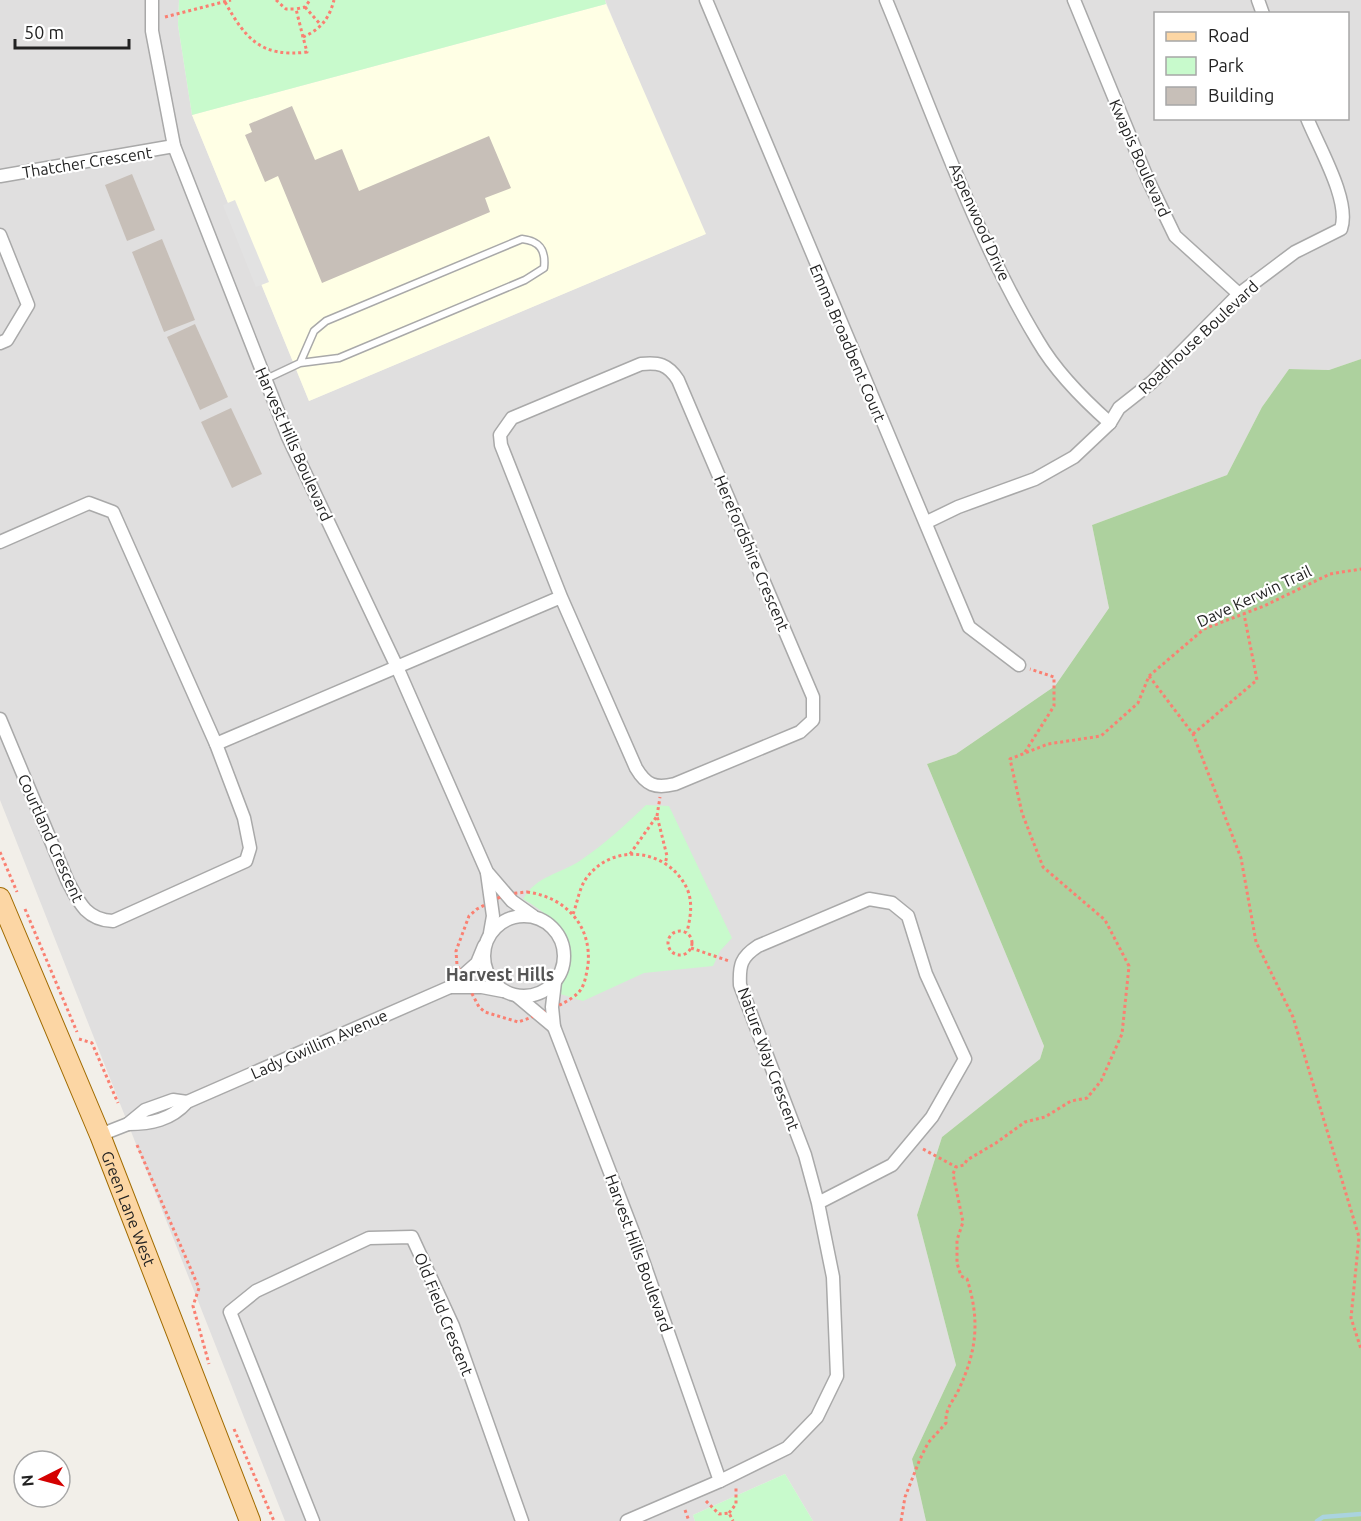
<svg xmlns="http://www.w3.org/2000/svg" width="1361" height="1521" font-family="Ubuntu,sans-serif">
  <rect width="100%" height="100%" fill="#f2efe9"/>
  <path fill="#e0dfdf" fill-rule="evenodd" d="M0,0H179L178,25L192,115L309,401L703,235L605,0H1361V359L1329,370L1289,369L1262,407L1227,475L1092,525L1109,608L1055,686L956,754L927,764L1044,1046L1040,1059L942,1137L917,1215L956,1365L912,1459L926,1521H813L785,1474L693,1515L695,1521H285L0,800ZM1156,14H1348V118H1156Z"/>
  <polygon fill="#ffffe5" points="606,4 706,234 309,401 192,115"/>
  <polygon fill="#add19e" points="1361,359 1361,1521 926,1521 912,1459 956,1365 917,1215 942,1137 1040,1059 1044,1046 927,764 956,754 1055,686 1109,608 1092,525 1227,475 1262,407 1289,369 1329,370"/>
  <g fill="#c8facc">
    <polygon points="179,0 605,0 606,4 192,115 178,25"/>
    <path d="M646,805L669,806L732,938L720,951L713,966L644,973L583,1001L557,993C579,944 567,925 523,899C537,875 559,875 581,860C605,844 625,825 646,805Z"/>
    <polygon points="785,1474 813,1521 695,1521 693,1515"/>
  </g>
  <polygon fill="#e2e2e2" points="235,200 269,282 256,287 223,205"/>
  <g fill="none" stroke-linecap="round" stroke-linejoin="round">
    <polyline stroke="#aad3df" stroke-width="4.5" points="1317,1521 1323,1517 1361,1514"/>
  </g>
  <g fill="#c7bfb8">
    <polygon points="292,106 315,160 342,149 359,191 489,136 511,188 485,198 490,212 322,283 278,176 265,182 245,135 252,132 249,124"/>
    <polygon points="132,174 155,230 127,241 105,185"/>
    <polygon points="162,239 195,320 164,332 132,252"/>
    <polygon points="195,324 228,397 200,410 167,337"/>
    <polygon points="231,408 262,474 232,488 201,422"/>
  </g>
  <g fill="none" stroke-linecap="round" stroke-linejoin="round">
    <defs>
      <path id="service" d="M266,379L300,363L339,358L525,280L544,268C546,250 540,241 522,239L326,321L314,331L300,363"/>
      <g id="minor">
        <polyline points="152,0 152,31 174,146 288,437 397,667 487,872 512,901 533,916"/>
        <polyline points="706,0 969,627 1019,665"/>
        <path d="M886,0C932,111 976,239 1038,341C1056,372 1084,400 1110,423"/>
        <polyline points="1074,0 1148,180 1175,236 1239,294"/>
        <polyline points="1258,0 1263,14"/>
        <polyline points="0,176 174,146"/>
        <polyline points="0,235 28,305 7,340 0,343"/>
        <path d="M927,522L958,507L1035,479L1074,457L1110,423L1119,408L1152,382L1239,294L1295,252L1341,229C1351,201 1318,146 1307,118"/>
        <path d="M0,542L89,503L113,512L216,744L244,818L250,848L246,861L113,921C87,920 79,903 68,882L0,719"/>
        <path d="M216,744L561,597L636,768C646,785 655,789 675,784L800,732L813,720V697L678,380C668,364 658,362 641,364L512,418L500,435L501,445L561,597"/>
        <polyline points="487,873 493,916 490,933"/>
        <circle cx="524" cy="956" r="40"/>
        <polyline points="555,982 552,1007 554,1027 633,1232 720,1481"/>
        <polyline points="450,987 482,987 503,991"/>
        <polyline points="517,996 554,1027"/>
        <path d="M128,1124C151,1124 171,1120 187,1102L450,987L477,963L484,946"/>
        <polyline points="100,1135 128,1124 145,1110 173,1100 187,1102"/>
        <polyline points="313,1521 230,1312 256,1291 369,1238 412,1237 453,1326 522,1521"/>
        <path d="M627,1521L720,1481L787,1448L817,1417L837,1376L833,1277L818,1203L805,1155L740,985C739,965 741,957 758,946L869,899L892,903L908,916L926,974L965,1059L932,1117L892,1165L818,1203"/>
      </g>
      <g id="primary">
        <path id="s1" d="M0,898L100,1135L250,1521"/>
      </g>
    </defs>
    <use href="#service" stroke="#a9a9a9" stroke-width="9"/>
    <use href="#minor" stroke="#a9a9a9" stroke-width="15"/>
    <use href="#primary" stroke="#a06b00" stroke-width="22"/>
    <g stroke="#fa8072" stroke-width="3" stroke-dasharray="3 3" stroke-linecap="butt">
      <polyline points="276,0 286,9 296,9"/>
      <path d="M225,2C245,38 261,58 307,52L303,37C321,29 329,19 334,0"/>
      <polyline points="305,7 321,25"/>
      <polyline points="165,17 231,0"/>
      <polyline points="303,37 296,9 305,7 310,0"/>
      <polyline points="1149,676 1193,734 1241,858 1256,942 1293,1017 1359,1237 1351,1318 1361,1349"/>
      <polyline points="1193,734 1257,680 1244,614"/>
      <polyline points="1025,752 1054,706 1054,677 1030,669"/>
      <polyline points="657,816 660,797"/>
      <polyline points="0,852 17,892"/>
      <polyline points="630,854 657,816 667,856 665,864"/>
      <path d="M527,892C565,897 592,925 588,965C586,975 585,987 577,994C565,1005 533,1017 518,1022L485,1012L479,1007L457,965L456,951L469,916L477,909L506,894Z"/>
      <polyline points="25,909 77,1032"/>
      <path d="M573,914C578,901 579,887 588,876C616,841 671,850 688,891C693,905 690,919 687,932"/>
      <circle cx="680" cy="943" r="12"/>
      <polyline points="691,948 729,961"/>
      <polyline points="79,1039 92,1043 118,1103"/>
      <polyline points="137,1145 199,1288 193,1306 209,1364"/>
      <polyline points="923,1149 956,1167"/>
      <polyline points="234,1429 274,1521"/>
      <polyline points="706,1501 719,1514 729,1513 733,1521"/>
      <polyline points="685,1510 689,1521"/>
      <polyline points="729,1513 736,1504 736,1487"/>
      <path d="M901,1521L905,1497L920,1459L928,1443L946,1423C945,1408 953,1402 959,1389C977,1350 980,1320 967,1279L961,1276L957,1263V1240L963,1222L953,1174L956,1167L964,1165L967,1160L996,1143L1025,1122L1045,1117L1071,1101L1087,1098L1101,1081L1122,1034L1129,966L1105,920L1043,867L1022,813L1010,759L1048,744L1101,736L1138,703L1149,676L1204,629L1264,606L1330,574L1361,569"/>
    </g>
    <use href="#service" stroke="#fff" stroke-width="6"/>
    <use href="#minor" stroke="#fff" stroke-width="12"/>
    <use href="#primary" stroke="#fcd6a4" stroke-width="20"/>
  </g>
  <g text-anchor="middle" stroke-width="4.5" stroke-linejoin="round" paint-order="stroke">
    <g font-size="16" fill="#222" stroke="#fff">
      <text transform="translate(1140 158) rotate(66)" y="6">Kwapis Boulevard</text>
      <text transform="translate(87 162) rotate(-9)" y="6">Thatcher Crescent</text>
      <text transform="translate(980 222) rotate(66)" y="6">Aspenwood Drive</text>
      <text transform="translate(1198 337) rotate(-43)" y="6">Roadhouse Boulevard</text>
      <text transform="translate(848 343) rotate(67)" y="6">Emma Broadbent Court</text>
      <text transform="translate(294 444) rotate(66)" y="6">Harvest Hills Boulevard</text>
      <text transform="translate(752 553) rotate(67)" y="6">Herefordshire Crescent</text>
      <text transform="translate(1254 596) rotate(-25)" y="6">Dave Kerwin Trail</text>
      <text transform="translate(51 838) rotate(66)" y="6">Courtland Crescent</text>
      <text transform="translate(319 1044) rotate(-24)" y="6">Lady Gwillim Avenue</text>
      <text transform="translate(769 1059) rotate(70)" y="6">Nature Way Crescent</text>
      <text dy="6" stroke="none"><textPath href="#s1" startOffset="336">Green Lane West</textPath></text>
      <text transform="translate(639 1253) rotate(70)" y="6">Harvest Hills Boulevard</text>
      <text transform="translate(444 1314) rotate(68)" y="6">Old Field Crescent</text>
    </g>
    <g font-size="18" font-weight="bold" fill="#555" stroke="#fff">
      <text x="500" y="981">Harvest Hills</text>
    </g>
  </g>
  <rect x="1154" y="12" width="195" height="108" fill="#ffffff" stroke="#a7a7a7" stroke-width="1.5"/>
  <rect x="1166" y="32" width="30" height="9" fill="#fcd6a4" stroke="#a7a7a7" stroke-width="1.5"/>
  <text x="1208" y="42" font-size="18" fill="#222222">Road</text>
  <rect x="1166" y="57" width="30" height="18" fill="#c8facc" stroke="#a7a7a7" stroke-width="1.5"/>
  <text x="1208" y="72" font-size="18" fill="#222222">Park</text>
  <rect x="1166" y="87" width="30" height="18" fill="#c7bfb8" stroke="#a7a7a7" stroke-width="1.5"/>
  <text x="1208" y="102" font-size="18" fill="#222222">Building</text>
  <g transform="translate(42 1479) rotate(264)"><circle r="28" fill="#ffffff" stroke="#a7a7a7" stroke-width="1.5"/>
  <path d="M0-4.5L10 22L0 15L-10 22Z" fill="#d40000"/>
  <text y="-9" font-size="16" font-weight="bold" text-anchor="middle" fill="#222222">N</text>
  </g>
  <path d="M15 39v9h114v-9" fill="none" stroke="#222222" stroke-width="3"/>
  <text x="24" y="39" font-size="18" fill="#222222" stroke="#ffffff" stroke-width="4.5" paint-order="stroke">50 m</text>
</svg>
